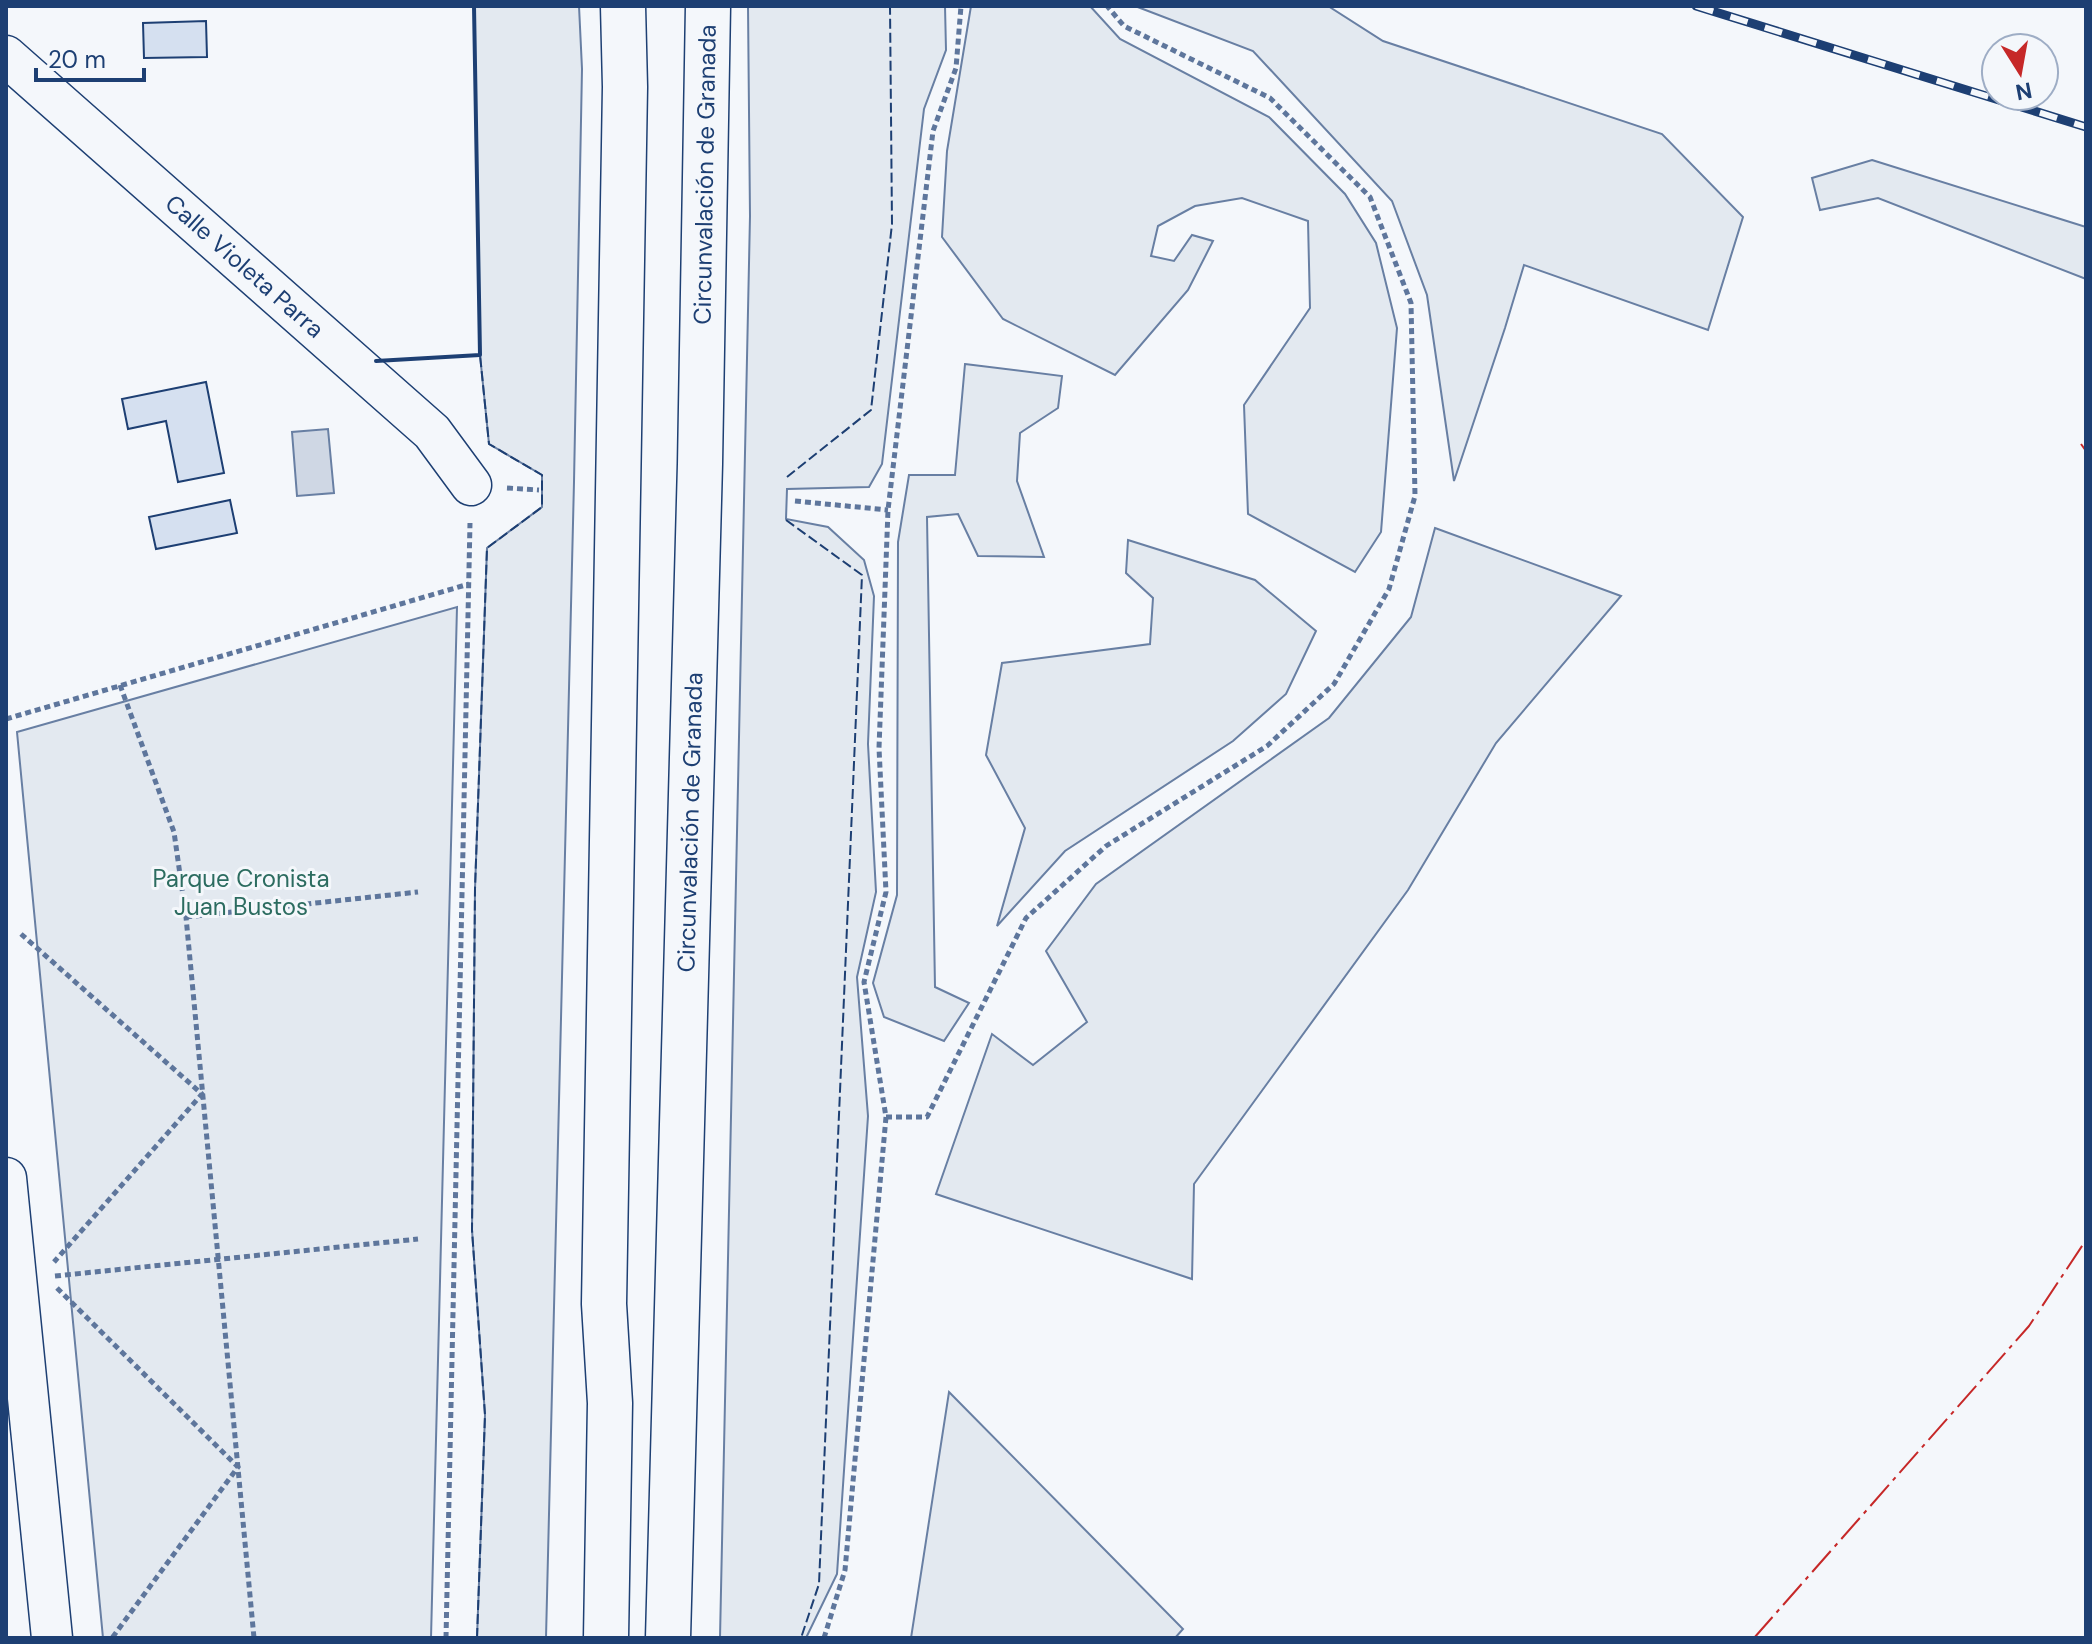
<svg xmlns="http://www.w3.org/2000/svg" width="2092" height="1644" font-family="'DM Sans',sans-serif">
  <rect width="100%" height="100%" fill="#f4f7fb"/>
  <g fill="#e3e9f0" stroke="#687fa3" stroke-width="2">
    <polygon points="474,6 579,6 582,69 574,482 546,1638 477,1638 485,1415 472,1230 475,889 487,548 542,507 542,475 489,444 480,355"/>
    <polygon points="748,6 945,6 946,50 924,109 882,464 869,487 787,489 786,519 828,527 864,560 874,596 868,744 876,892 857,977 868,1116 837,1574 806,1638 720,1638 750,216"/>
    <polygon points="971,6 1090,6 1120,39 1269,117 1345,194 1376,243 1397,328 1381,532 1355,572 1248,514 1244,405 1310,308 1308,221 1242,198 1195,206 1158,226 1151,256 1174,261 1192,235 1213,241 1188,290 1115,375 1003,319 942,237 947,151"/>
    <polygon points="1135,6 1328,6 1383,41 1662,134 1743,217 1708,330 1524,265 1505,328 1454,481 1427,295 1392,201 1253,51"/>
    <polygon points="1872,160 2086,227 2086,279 1878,198 1820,210 1812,178"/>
    <polygon points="965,364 1062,376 1058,408 1020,433 1017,481 1044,557 978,556 958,514 927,517 935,987 969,1003 944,1041 884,1017 873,983 897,895 898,542 909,475 955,475"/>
    <polygon points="1435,528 1621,596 1496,743 1408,890 1194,1184 1192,1279 936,1194 992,1034 1033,1065 1087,1022 1046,951 1096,884 1329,718 1411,617"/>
    <polygon points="1128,540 1255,580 1316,631 1286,694 1233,741 1065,851 997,926 1025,828 986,755 1002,663 1150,644 1153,598 1126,573"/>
    <polygon points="457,607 431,1638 103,1638 17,732"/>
    <polygon points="949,1392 1183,1629 1175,1638 911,1638"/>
  </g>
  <polygon fill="#cfd7e4" stroke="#687fa3" stroke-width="2" points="328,429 334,493 297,496 292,432"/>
  <g fill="#d5e0f0" stroke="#1d3f73" stroke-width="2">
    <polygon points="206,21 207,57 144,58 143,23"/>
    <polygon points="206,382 224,473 178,482 166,421 128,429 122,399"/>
    <polygon points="230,500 237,533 156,549 149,517"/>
  </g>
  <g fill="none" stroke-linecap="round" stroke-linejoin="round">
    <defs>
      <g id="minor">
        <path id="s1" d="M6,56L432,432L471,485"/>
        <polyline points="6,1178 52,1638"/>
      </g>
      <g id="highway">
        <polyline points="606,1638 610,1403 604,1304 625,87 623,6"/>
        <path id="s2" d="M668,1638L700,464L708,6"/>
      </g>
    </defs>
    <use href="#minor" stroke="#1d3f73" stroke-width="43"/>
    <use href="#highway" stroke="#1d3f73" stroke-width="47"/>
    <g stroke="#5e769c" stroke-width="5" stroke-dasharray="6 4" stroke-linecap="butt">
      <polyline points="507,488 539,490"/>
      <polyline points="795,501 888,510"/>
      <polyline points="120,685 174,832 186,917 254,1638"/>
      <polyline points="6,719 469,584"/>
      <polyline points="186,917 418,892"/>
      <polyline points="21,934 202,1094 54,1262"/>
      <polyline points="886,1117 927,1117 1026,918 1106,846 1267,746 1334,684 1389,589 1415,496 1411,303 1370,197 1270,98 1124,26 1107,6"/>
      <polyline points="55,1276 418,1239"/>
      <polyline points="57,1288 238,1467 112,1638"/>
      <polyline points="446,1638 470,523"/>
      <polyline points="824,1638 845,1570 886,1117 864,982 886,892 879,748 888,510 933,131 956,68 961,6"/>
    </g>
    <use href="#minor" stroke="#f4f7fb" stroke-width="40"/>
    <use href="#highway" stroke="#f4f7fb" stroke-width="44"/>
    <defs>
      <polyline id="rail" points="1696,6 2086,127"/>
    </defs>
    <use href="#rail" stroke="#1d3f73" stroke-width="9"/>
    <use href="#rail" stroke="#f4f7fb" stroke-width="6" stroke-dasharray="18" stroke-linecap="butt"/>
    <g stroke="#1d3f73" stroke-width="2" stroke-dasharray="10 4" stroke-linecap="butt">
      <polyline points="787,477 871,410 892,224 890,6"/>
      <polyline points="786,520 862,575 819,1584 801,1638"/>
      <polyline points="477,1638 485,1415 472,1230 475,889 487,548 542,507 542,475 489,444 480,355"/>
    </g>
    <polyline stroke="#1d3f73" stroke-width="4" points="376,361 480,355 474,6"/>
    <g stroke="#c62828" stroke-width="2" stroke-dasharray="28 6 4 6" stroke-linecap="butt">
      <polyline points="2081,444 2086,451"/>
      <polyline points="1754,1638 2029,1326 2086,1240"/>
    </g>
  </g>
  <g text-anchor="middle" stroke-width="6" stroke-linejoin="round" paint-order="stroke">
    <g font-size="24" fill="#1d3f73" stroke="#f4f7fb">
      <text dy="8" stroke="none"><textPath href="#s2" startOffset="1464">Circunvalación de Granada</textPath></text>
      <text dy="8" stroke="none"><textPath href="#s1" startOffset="318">Calle Violeta Parra</textPath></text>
      <text dy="8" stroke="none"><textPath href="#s2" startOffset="816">Circunvalación de Granada</textPath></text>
    </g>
    <g font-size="24" fill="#2c6c60" stroke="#f4f7fb">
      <text x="241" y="887">Parque Cronista<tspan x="241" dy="28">Juan Bustos</tspan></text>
    </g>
  </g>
  <rect width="2092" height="1644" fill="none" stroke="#1d3f73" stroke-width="16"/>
  <g transform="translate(2020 72) rotate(169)"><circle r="38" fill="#f4f7fb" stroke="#9eadc5" stroke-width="2"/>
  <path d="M0-6L14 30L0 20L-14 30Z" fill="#c62828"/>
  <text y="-12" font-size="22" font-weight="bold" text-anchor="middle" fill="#1d3f73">N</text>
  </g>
  <path d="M36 68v12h108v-12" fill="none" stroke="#1d3f73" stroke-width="4"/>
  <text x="48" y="68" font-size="24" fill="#1d3f73" stroke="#f4f7fb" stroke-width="6" paint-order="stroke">20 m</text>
</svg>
